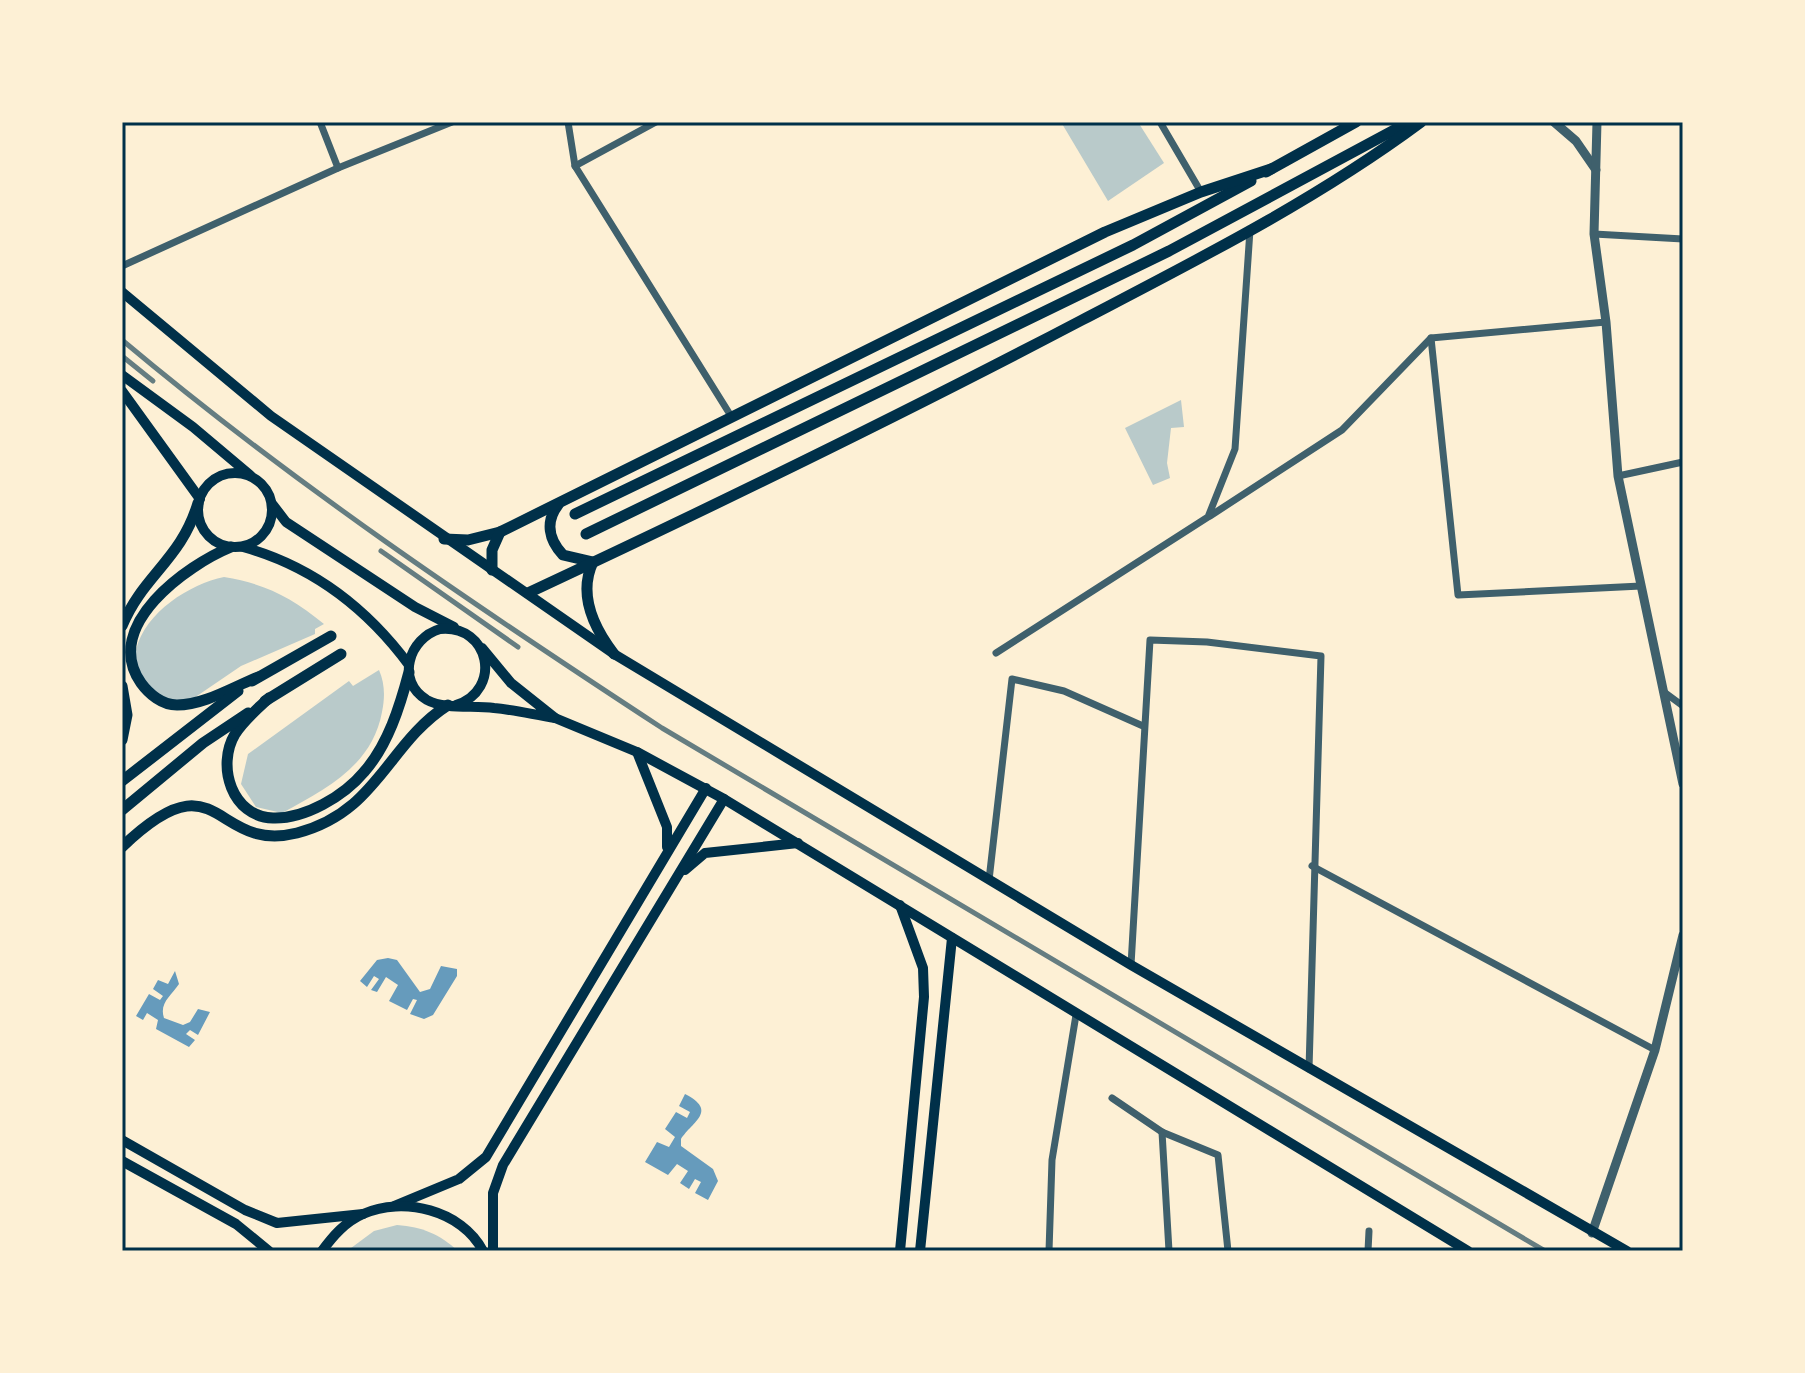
<svg xmlns="http://www.w3.org/2000/svg" width="1805" height="1373" font-family="Overpass,sans-serif">
  <rect width="100%" height="100%" fill="#fdf0d5"/>
  <g fill="#b9caca">
    <polygon points="1061,122 1138,122 1164,163 1108,201"/>
    <polygon points="1181,400 1184,427 1171,428 1167,463 1170,478 1153,485 1125,428"/>
    <path d="M224,577C266,584 291,597 324,624L315,629V634L241,666L194,698L162,703L138,681C137,672 134,659 136,650C145,612 190,584 224,577Z"/>
    <path d="M379,670C385,684 385,697 382,712C372,766 326,789 282,813L256,807L241,784L248,754L349,681L353,686Z"/>
    <path d="M397,1225C423,1227 439,1234 458,1251H347L374,1231Z"/>
  </g>
  <g fill="#669bbc">
    <polygon points="388,958 397,960 420,992 430,989 441,966 457,969 457,976 433,1015 424,1019 410,1014 417,1000 413,999 407,1010 389,1001 398,985 386,977 377,992 371,990 379,979 374,976 367,987 360,981 377,960"/>
    <path d="M175,971L179,984C171,996 159,1003 164,1018L183,1025L190,1022L198,1009L210,1012L198,1035L190,1030L186,1034L195,1040L189,1047L156,1029L158,1020L147,1013L143,1020L136,1016L149,994L160,1000L163,996L153,989L158,980L168,984Z"/>
    <path d="M685,1094C718,1111 693,1121 681,1139V1146L713,1169L718,1181L708,1200L695,1193L701,1182L695,1179L689,1189L680,1183L688,1171L677,1164L668,1175L645,1162L657,1142L669,1147L675,1137L665,1129L676,1112L687,1118L690,1112L679,1106Z"/>
  </g>
  <g fill="none" stroke-linecap="round" stroke-linejoin="round">
    <g stroke="#3f606c" stroke-width="7">
      <polyline points="320,122 338,168"/>
      <polyline points="568,122 575,166 731,416"/>
      <polyline points="1160,122 1201,192"/>
      <polyline points="575,166 656,122"/>
      <polyline points="1594,234 1683,239"/>
      <polyline points="122,266 338,168 452,122"/>
      <polyline points="1431,338 1458,595 1641,586"/>
      <polyline points="1618,476 1683,462"/>
      <polyline points="1210,516 1342,430 1431,338 1606,322"/>
      <polyline points="996,653 1208,517 1235,449 1250,230"/>
      <polyline points="1664,692 1683,706"/>
      <polyline points="1312,866 1655,1050"/>
      <polyline points="989,880 1012,679 1064,691 1143,726"/>
      <polyline points="1131,965 1150,640 1207,642 1321,656 1309,1069"/>
      <polyline points="1112,1098 1162,1132 1218,1155 1228,1251"/>
      <polyline points="1162,1132 1169,1251"/>
      <polyline points="1049,1251 1052,1160 1076,1015"/>
      <polyline points="1368,1251 1369,1231"/>
    </g>
    <g stroke="#3f606c" stroke-width="9">
      <polyline points="1554,122 1576,141 1596,170"/>
      <polyline points="1597,122 1594,234 1606,322 1618,476 1683,784"/>
      <polyline points="1592,1233 1655,1050 1683,935"/>
    </g>
    <g stroke="#003049" stroke-width="10">
      <polyline points="122,292 271,416 614,654 1131,965 1627,1251"/>
      <polyline points="122,375 193,427 250,475"/>
      <polyline points="122,391 200,499"/>
      <circle cx="235" cy="510" r="37"/>
      <polyline points="273,505 286,522 415,607 454,627"/>
      <path d="M243,547C312,566 366,607 409,665"/>
      <path d="M456,705C503,690 490,624 440,629C409,638 395,681 427,700C445,710 474,705 494,708C515,710 535,715 555,718L511,683L482,648"/>
      <polyline points="555,718 637,752 724,799 1468,1251"/>
      <polyline points="637,752 667,827 667,847"/>
      <polyline points="685,870 705,853 798,843"/>
      <polyline points="122,1140 245,1210 277,1223 363,1214"/>
      <polyline points="122,1161 236,1224 269,1251"/>
      <polyline points="394,1206 459,1179 486,1157 706,788"/>
      <path d="M322,1251C333,1236 345,1222 363,1214C403,1196 462,1210 483,1251"/>
      <polyline points="493,1251 493,1193 503,1165 724,799"/>
      <polyline points="900,1251 924,997 923,968 900,905"/>
      <polyline points="920,1251 952,938"/>
    </g>
    <g stroke="#003049" stroke-width="11">
      <polyline points="1266,172 1356,122"/>
      <path d="M558,505C545,522 549,540 563,555L593,562C578,594 594,628 614,654"/>
      <polyline points="575,514 1133,245 1251,181"/>
      <polyline points="586,534 1169,251 1409,122"/>
      <polyline points="444,539 468,540 500,532 1105,232 1201,192 1271,169"/>
      <path d="M231,547C187,565 101,626 141,683C149,694 162,705 177,705C204,705 233,687 258,677"/>
      <polyline points="492,570 492,550 500,532"/>
      <path d="M528,593C714,506 899,416 1082,320C1197,260 1316,200 1421,122"/>
      <path d="M122,626C143,575 181,560 198,503"/>
      <polyline points="252,681 331,636"/>
      <polyline points="122,686 127,715 122,740"/>
      <path d="M269,698C257,709 244,720 235,734C216,766 232,817 273,818C305,819 344,796 364,772C388,745 400,706 409,672"/>
      <polyline points="265,701 341,654"/>
      <polyline points="122,781 238,691"/>
      <polyline points="122,810 203,743 248,713"/>
      <path d="M122,847C221,752 212,854 297,833C378,812 387,744 448,705"/>
    </g>
    <g stroke="#657d81" stroke-width="5">
      <path d="M122,340C291,482 477,607 662,728L1545,1251"/>
      <polyline points="122,356 153,381"/>
      <polyline points="381,551 518,647"/>
    </g>
  </g>
  <rect width="1805" height="1373" fill="none" stroke="#fdf0d5" stroke-width="248"/>
  <rect x="124" y="124" width="1557" height="1125" fill="none" stroke="#003049" stroke-width="3"/>
</svg>
